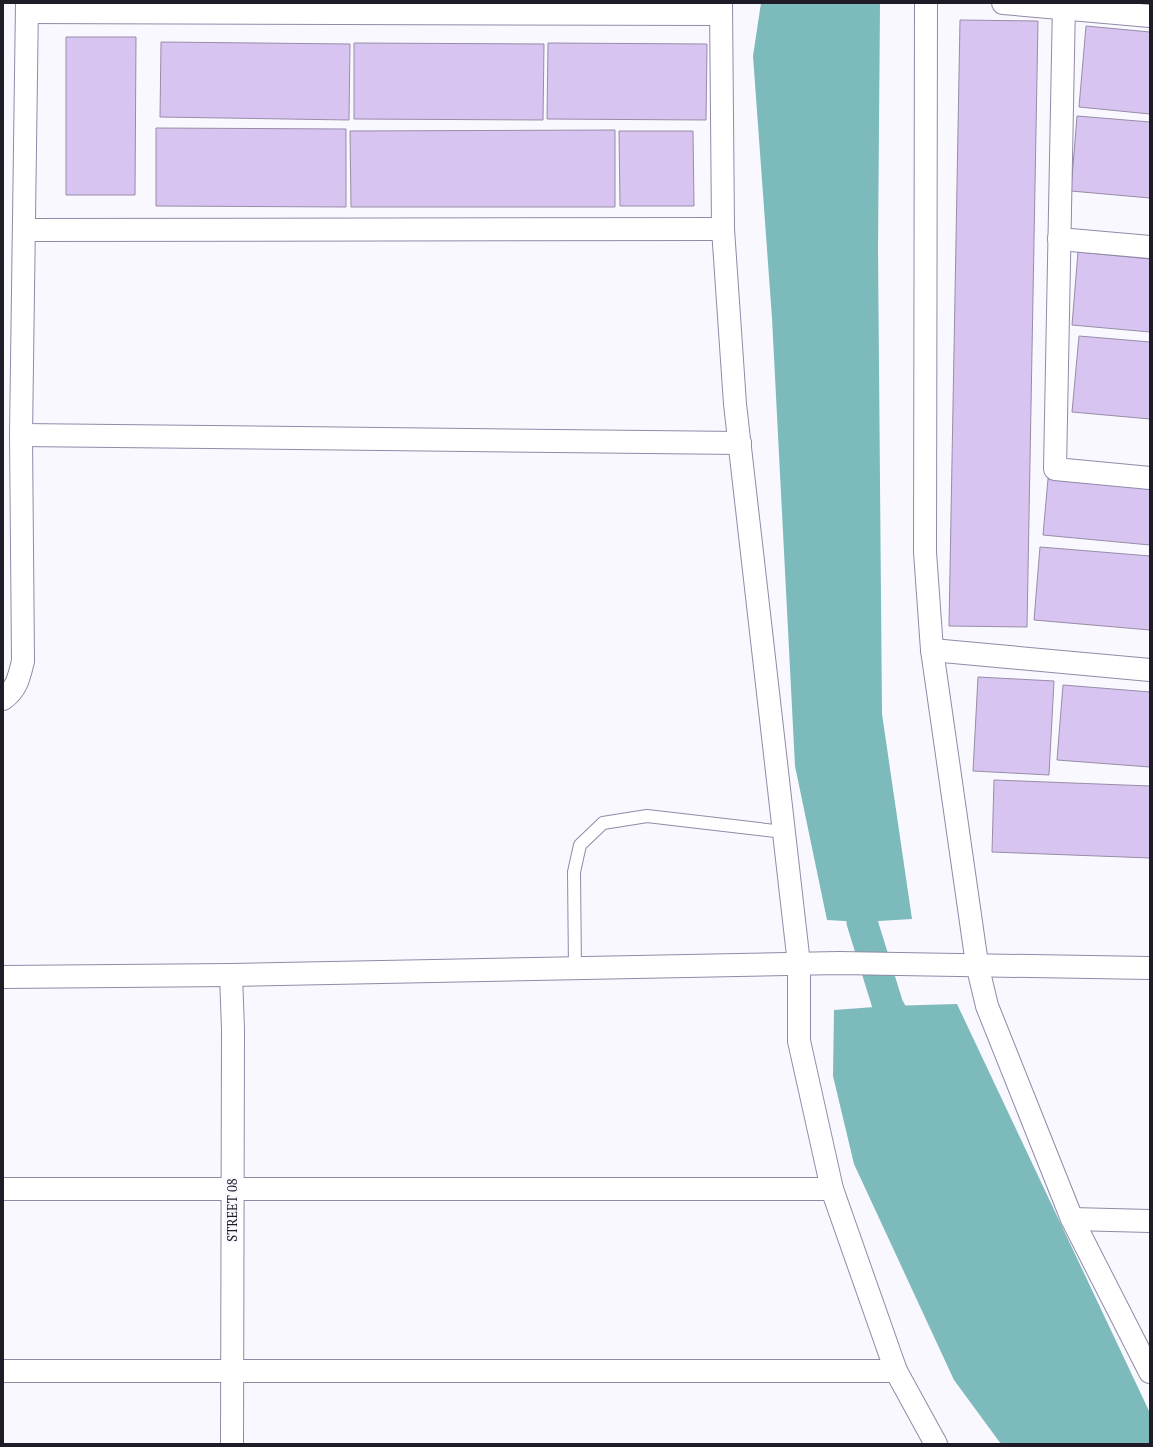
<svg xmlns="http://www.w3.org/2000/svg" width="1153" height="1447" font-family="'PT Serif',serif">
  <rect width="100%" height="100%" fill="#f9f8fe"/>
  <g fill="#7cbabb">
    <polygon points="761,3 880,3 878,249 882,714 912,919 862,922 827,920 795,766 772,318 753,56"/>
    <polygon points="957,1004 1150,1413 1150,1444 1001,1444 954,1380 854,1164 833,1076 834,1010 888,1006"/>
  </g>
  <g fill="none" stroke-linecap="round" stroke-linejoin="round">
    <polyline stroke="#7cbabb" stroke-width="31" points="860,879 862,922 888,1006 908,1043"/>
  </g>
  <g fill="#d7c4f0" stroke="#988ca8">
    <polygon points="960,20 1038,21 1027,627 949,626"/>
    <polygon points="1086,26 1150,32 1150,114 1079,107"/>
    <polygon points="66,37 136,37 135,195 66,195"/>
    <polygon points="161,42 350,44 349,120 160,117"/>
    <polygon points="354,43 544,44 543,120 354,119"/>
    <polygon points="548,43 707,44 706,120 547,119"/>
    <polygon points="1077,116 1150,122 1150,198 1071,191"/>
    <polygon points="156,128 346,129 346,207 156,206"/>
    <polygon points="615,130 615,207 351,207 350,131"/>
    <polygon points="619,131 693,131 694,206 620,206"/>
    <polygon points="1078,252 1150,259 1150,332 1072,325"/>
    <polygon points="1079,336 1150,342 1150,419 1072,412"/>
    <polygon points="1048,479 1150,488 1150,545 1043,535"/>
    <polygon points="1040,547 1150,556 1150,630 1034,620"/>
    <polygon points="978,677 1054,681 1049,775 973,771"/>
    <polygon points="1063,685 1150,692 1150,767 1057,760"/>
    <polygon points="994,780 1150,786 1150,858 992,852"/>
  </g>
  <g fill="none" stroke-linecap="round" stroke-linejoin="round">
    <defs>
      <polyline id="service" points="575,969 574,872 580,845 603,823 647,816 784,832"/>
      <g id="minor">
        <polyline points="721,3 723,229 735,404 799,964"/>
        <polyline points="926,3 925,552 932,650 977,964 987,1006 1072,1219 1150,1372"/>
        <polyline points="1003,3 1150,16"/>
        <polyline points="1064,3 1055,469 1150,478"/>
        <polyline points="27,12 720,14"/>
        <polyline points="24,230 723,229"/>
        <polyline points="1059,239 1150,247"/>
        <polyline points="21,435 740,443"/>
        <polyline points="932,650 1150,670"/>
        <path d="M3,699C17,689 19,677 23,661L21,435L27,3"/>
        <polyline points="231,975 233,1029 232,1444"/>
        <polyline points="3,1189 832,1189"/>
        <polyline points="1072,1219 1150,1221"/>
        <polyline points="3,1371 896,1371"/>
      </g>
      <g id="tertiary">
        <polyline points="799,964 799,1041 832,1189 896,1371 936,1444"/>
        <polyline points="3,977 231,975 839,963 1150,968"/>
      </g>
    </defs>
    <use href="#service" stroke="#908aa7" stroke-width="14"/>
    <use href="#minor" stroke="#908aa7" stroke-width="24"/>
    <use href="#tertiary" stroke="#908aa7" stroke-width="24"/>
    <use href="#service" stroke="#fff" stroke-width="12"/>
    <use href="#minor" stroke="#fff" stroke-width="22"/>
    <use href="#tertiary" stroke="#fff" stroke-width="22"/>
  </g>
  <g text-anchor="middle" stroke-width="3.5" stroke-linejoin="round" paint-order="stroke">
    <g font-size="13" fill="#1f1c27" stroke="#f9f8fe">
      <text transform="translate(232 1210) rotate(-90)" y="5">STREET 08</text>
    </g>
  </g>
  <rect width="1153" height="1447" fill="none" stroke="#1f1c27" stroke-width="8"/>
</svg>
